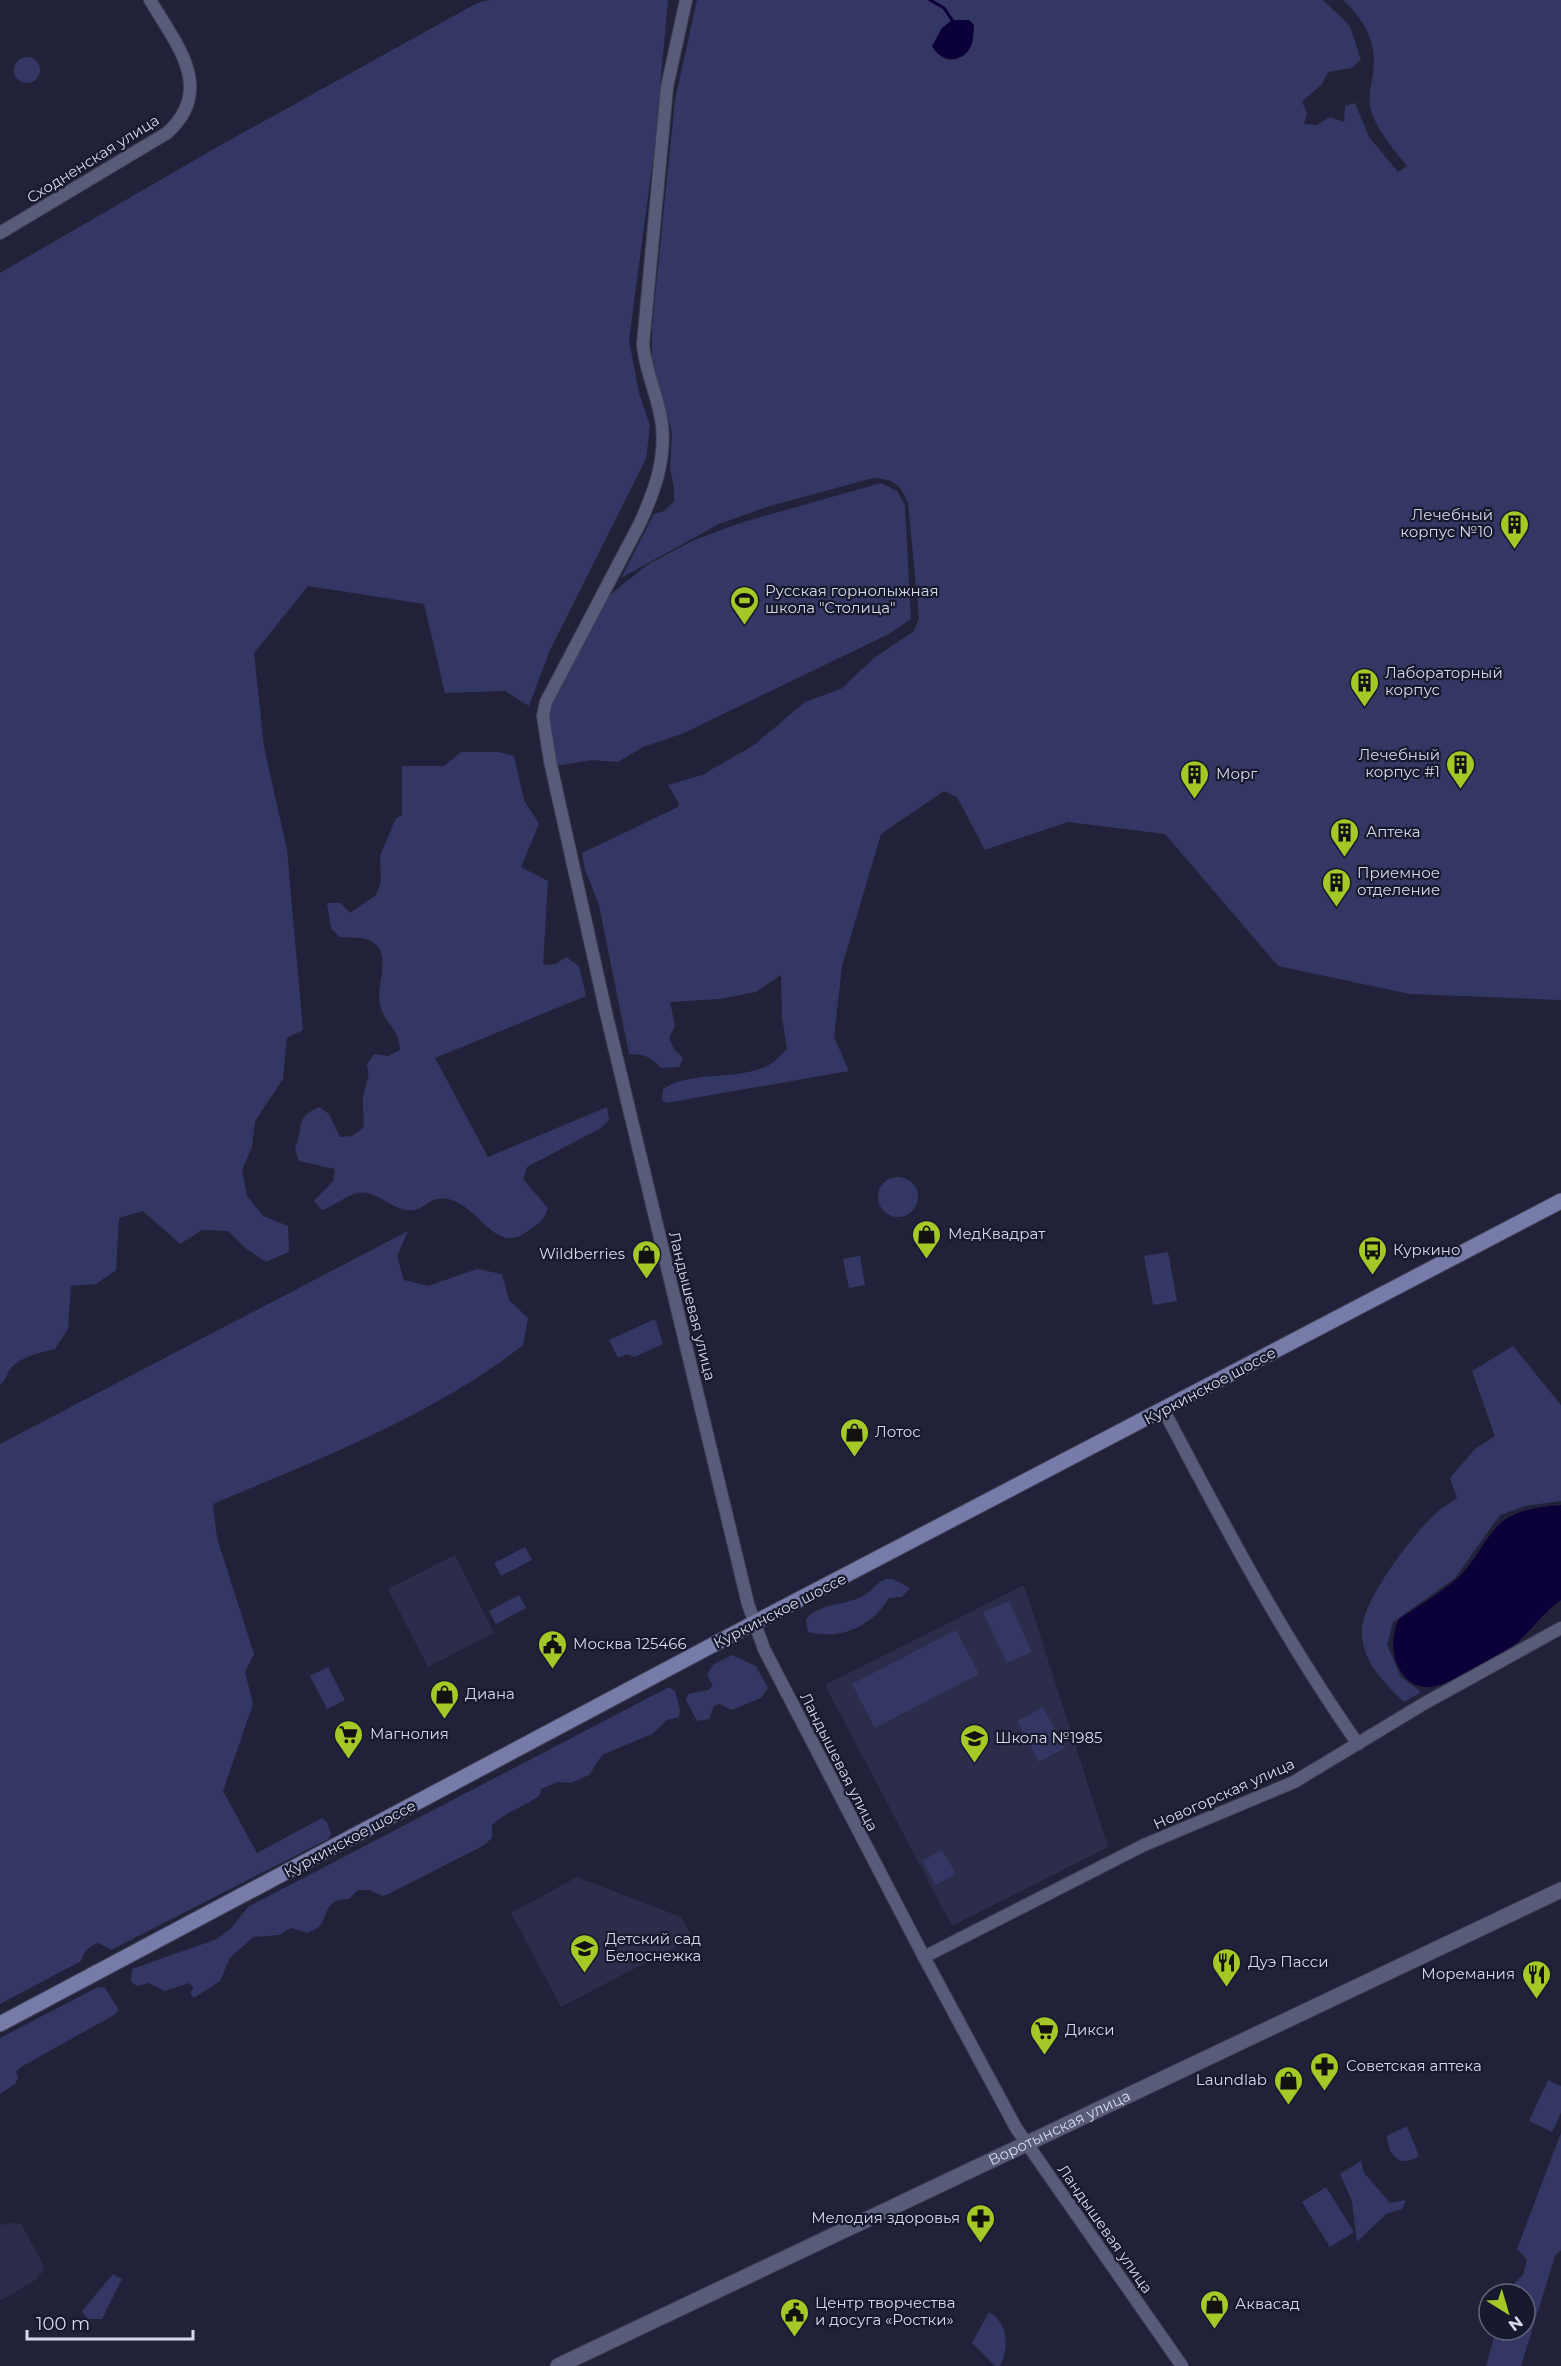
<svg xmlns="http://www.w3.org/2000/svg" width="1561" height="2366" font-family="Montserrat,sans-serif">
  <rect width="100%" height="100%" fill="#212239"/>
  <g fill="#2b2d4a">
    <polygon points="455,1555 494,1633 428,1667 388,1589"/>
    <polygon points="1024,1585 1108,1847 952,1926 825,1685"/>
    <polygon points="577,1877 681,1917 693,1938 561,2007 511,1913"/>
    <polygon points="12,2223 21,2224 44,2266 41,2274 35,2280 0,2301 0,2225"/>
  </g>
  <g fill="#343763" fill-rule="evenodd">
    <path d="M490,0H668L654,152L629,340L639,393L650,426L646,459L550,650L529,706L505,691L445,693L424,604L308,586L254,653L264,747L287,850L303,1030L287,1038L283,1079L255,1121L252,1147L242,1170L247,1196L263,1216L288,1226L289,1252L266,1262L245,1248L228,1231L202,1230L180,1244L143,1211L119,1218L116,1270L96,1284L71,1286L68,1329L55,1349C39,1353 22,1356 10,1369C6,1374 7,1380 0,1385V273L212,150L477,3Z"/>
    <path d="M697,0H1323L1350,26L1361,60L1351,68L1328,72L1322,84L1302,102L1307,113L1304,124L1317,125L1330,117L1344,122L1345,106L1355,103L1369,137L1398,172L1407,166C1395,151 1380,134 1373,116C1367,102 1370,88 1373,74C1377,42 1366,22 1343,0H1561V1000L1410,994L1278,966L1165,834L1068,822L985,850L957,797L944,791L881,834L842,966L834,1037L849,1071L666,1103L662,1100L663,1089C696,1069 736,1082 769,1065C776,1061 782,1054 787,1049L782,1017L781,975L756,992L719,999L670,1002L675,1026L669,1038L674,1049L683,1058L679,1067L661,1068C652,1057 644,1054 629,1054L599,905L585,870L582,853L678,807L679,804L668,785L702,775L754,745L805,702L841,689L874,658L914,631L919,618L908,503C900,484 893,479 873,478L770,506L719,524L621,578L654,514L664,511L674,501V488L670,468L672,432L652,362V327L675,100ZM952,20H969L974,25C972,51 953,76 932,47Z"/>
    <circle cx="27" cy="70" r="13"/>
    <polygon points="881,483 897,491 905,505 911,619 889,634 684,733 643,747 618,762 592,760 556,766 549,717 552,701 600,603 647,565 692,541 740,523"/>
    <path d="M461,752H498L514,756L524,800L539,824L521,867L548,881L543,965L556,964L566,957L579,966L586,996L435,1058L488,1157L607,1107L609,1120L601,1128L527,1167L523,1179L548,1208C544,1220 538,1224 528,1231C494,1256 482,1207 448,1199C433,1195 427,1207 414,1210C399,1213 381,1196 368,1193C352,1189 336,1206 322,1210L314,1201L333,1181L335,1169L299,1161L295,1149C304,1128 294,1118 319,1107L329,1114L340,1137L352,1136L363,1128C365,1118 362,1109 363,1098C365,1084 371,1079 367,1065L374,1054L388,1056L400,1050C400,1029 385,1025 380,1005C375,984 396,949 366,939C359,937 347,938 339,937L331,928L327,903H341L350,913L376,895L381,882L380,856L396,818L402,815V766H444Z"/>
    <circle cx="898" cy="1197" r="20"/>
    <path d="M408,1231L397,1256L404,1280L428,1286L477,1269L502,1274L509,1300L528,1318L523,1345C434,1415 317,1460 213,1504L217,1538L254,1654L245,1672L253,1704L223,1791L257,1853L322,1818L327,1822L331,1834L328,1839L111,1950L98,1943C88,1947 84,1951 81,1961L0,2004V1444Z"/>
    <polygon points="1168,1252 1177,1301 1153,1305 1144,1256"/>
    <polygon points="860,1256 865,1285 849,1288 843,1259"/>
    <polygon points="655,1319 663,1344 634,1357 627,1354 618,1358 609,1340"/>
    <path d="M1513,1346L1561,1405V1501L1525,1506L1500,1515L1455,1578L1393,1622L1387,1645L1401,1677L1421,1692L1404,1702C1384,1683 1360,1660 1362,1629C1363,1600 1413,1534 1435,1514C1441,1508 1450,1503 1457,1498L1450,1478L1476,1448L1495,1436L1472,1371Z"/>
    <polygon points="525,1547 532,1560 501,1576 494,1563"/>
    <path d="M886,1579H893L910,1588L902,1597L889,1598C871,1627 842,1640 808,1632L806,1619C819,1604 843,1605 859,1598C872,1593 876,1582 886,1579Z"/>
    <polygon points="519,1595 526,1608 496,1624 489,1611"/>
    <polygon points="1009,1601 1032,1652 1007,1663 983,1612"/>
    <polygon points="956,1630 979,1674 875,1728 852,1684"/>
    <polygon points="732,1655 756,1666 768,1688 761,1698 731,1710 720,1704 714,1706 709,1719 697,1721 686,1700 688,1694 708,1690 713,1686 707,1674 714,1664"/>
    <polygon points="328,1667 345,1700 327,1709 310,1676"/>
    <path d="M669,1687L675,1691L680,1710L679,1717L667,1720L652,1734L602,1755L589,1775L571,1783L558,1782L541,1789L540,1795C525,1807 506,1811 492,1825V1838L483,1846L388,1894L382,1896L370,1890H358L349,1899C324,1899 330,1913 319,1927L308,1933L291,1928L279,1935L253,1937L230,1958L220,1981L194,1998L190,1993L194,1988L189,1983L165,1991L148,1983L137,1986L131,1982L132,1969L217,1939L232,1927L248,1907Z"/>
    <polygon points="1043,1707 1065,1748 1039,1762 1017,1721"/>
    <polygon points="942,1850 956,1874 936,1885 922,1861"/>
    <polygon points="98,1987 105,1988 119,2010 114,2015 21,2067 16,2072 18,2078 15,2084 0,2094 0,2038"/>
    <polygon points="1548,2080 1561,2086 1561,2113 1552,2132 1529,2121"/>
    <path d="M1407,2126L1419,2156C1399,2169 1388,2155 1387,2136Z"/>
    <polygon points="1561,2133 1561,2250 1555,2256 1521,2366 1486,2366 1496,2330 1525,2330 1525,2294 1506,2294 1508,2289 1523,2275 1527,2260 1517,2249"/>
    <polygon points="1361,2161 1364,2173 1390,2203 1406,2200 1402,2209 1386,2214 1357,2242 1352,2201 1340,2174"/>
    <polygon points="1326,2187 1354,2232 1330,2247 1302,2202"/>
    <polygon points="113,2274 122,2279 102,2319 88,2319 82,2311"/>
    <path d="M989,2312C1009,2325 1009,2346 1000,2366H995L972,2343Z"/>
  </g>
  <g fill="#0b0038">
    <path d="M952,20H969L974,25C973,32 974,42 970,48C960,65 940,61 932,46L942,28Z"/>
    <path d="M1561,1505V1600C1544,1612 1533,1628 1518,1642C1504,1655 1448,1687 1429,1687C1418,1688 1407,1682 1402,1673C1391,1657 1391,1638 1398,1620C1418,1606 1439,1594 1458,1578C1473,1563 1481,1546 1494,1530C1510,1510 1537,1507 1561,1505Z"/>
  </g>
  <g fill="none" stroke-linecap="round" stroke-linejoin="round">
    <polyline stroke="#0b0038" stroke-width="3" points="930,0 944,8 952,20"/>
    <defs>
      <g id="minor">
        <path d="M686,0L667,87L643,344C645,372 659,398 662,425C666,460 654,492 640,523L546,702L543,716L550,761L606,1013L748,1604L764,1649L924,1957L1016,2128L1182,2366"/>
        <path d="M0,233L167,133C216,89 176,44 150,0"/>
        <path d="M1164,1411C1224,1525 1284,1639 1358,1744"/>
        <polyline points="924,1957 1144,1845 1294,1782 1425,1703 1561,1628"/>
      </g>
      <g id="tertiary">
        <path id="s1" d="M558,2366L1561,1890"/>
      </g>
      <polyline id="secondary" points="0,2024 754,1623 1561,1201"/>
    </defs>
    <use href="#minor" stroke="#3e3f55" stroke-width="14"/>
    <use href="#tertiary" stroke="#3e3f55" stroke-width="17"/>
    <use href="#secondary" stroke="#3e3f55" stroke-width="17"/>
    <use href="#minor" stroke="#595c78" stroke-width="12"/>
    <use href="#tertiary" stroke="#595c78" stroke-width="15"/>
    <use href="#secondary" stroke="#767ba8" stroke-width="15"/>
  </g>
  <defs>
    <symbol id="building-pin" viewBox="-11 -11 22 30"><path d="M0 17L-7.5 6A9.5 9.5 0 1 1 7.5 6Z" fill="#a4c825" stroke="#17192f"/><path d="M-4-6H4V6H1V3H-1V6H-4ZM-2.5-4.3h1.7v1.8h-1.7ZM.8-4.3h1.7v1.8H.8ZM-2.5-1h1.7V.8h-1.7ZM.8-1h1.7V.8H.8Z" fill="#111"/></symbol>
    <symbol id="stadium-pin" viewBox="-11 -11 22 30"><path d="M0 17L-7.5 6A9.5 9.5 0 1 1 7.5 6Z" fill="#a4c825" stroke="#17192f"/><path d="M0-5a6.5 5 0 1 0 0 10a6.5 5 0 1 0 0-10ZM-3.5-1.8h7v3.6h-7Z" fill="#111"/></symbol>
    <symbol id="shop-pin" viewBox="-11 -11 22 30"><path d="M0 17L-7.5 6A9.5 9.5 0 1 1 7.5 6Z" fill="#a4c825" stroke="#17192f"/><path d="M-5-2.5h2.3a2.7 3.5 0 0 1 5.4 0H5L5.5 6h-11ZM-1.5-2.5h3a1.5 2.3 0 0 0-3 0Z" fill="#111"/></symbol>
    <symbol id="bus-pin" viewBox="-11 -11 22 30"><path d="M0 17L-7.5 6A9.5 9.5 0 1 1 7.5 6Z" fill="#a4c825" stroke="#17192f"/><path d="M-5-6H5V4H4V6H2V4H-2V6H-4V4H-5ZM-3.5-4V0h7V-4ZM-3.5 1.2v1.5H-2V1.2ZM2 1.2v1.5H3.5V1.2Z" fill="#111"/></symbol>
    <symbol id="civic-pin" viewBox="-11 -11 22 30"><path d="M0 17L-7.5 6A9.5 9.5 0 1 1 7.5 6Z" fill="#a4c825" stroke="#17192f"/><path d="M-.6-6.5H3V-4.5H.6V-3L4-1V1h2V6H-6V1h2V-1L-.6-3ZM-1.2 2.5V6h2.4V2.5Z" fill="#111"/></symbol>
    <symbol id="supermarket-pin" viewBox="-11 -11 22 30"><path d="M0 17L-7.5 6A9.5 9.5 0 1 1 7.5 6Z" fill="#a4c825" stroke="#17192f"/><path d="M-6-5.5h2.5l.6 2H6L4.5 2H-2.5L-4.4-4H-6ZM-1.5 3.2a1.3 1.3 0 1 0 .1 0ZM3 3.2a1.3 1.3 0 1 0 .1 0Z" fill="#111"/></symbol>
    <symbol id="school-pin" viewBox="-11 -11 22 30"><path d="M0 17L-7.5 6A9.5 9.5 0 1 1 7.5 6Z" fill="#a4c825" stroke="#17192f"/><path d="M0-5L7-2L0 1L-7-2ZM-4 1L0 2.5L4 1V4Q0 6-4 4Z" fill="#111"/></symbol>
    <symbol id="restaurant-pin" viewBox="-11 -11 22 30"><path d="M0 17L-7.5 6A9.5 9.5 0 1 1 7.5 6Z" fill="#a4c825" stroke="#17192f"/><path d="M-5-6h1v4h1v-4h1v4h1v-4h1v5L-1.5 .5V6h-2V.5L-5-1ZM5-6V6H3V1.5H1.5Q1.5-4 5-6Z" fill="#111"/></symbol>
    <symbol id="pharmacy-pin" viewBox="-11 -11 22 30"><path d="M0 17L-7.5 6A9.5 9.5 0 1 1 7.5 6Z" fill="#a4c825" stroke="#17192f"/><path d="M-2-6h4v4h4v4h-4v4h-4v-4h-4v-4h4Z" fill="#111"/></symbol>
  </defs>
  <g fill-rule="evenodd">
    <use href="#building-pin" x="1498" y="508" width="33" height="45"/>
    <use href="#stadium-pin" x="728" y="584" width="33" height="45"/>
    <use href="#building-pin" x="1348" y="666" width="33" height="45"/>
    <use href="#building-pin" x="1444" y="748" width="33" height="45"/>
    <use href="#building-pin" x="1178" y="758" width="33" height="45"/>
    <use href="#building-pin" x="1328" y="816" width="33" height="45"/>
    <use href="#building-pin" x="1320" y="866" width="33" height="45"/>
    <use href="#shop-pin" x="910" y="1218" width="33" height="45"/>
    <use href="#bus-pin" x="1356" y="1234" width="33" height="45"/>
    <use href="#shop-pin" x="630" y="1238" width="33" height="45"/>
    <use href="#shop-pin" x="838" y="1416" width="33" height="45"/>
    <use href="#civic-pin" x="536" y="1628" width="33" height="45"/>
    <use href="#shop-pin" x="428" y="1678" width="33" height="45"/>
    <use href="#supermarket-pin" x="332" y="1718" width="33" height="45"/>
    <use href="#school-pin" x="958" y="1722" width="33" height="45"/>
    <use href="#school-pin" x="568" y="1932" width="33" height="45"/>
    <use href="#restaurant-pin" x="1210" y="1946" width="33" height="45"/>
    <use href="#restaurant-pin" x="1520" y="1958" width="33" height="45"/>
    <use href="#supermarket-pin" x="1028" y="2014" width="33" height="45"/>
    <use href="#pharmacy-pin" x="1308" y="2050" width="33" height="45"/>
    <use href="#shop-pin" x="1272" y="2064" width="33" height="45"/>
    <use href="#pharmacy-pin" x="964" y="2202" width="33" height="45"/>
    <use href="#shop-pin" x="1198" y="2288" width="33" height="45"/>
    <use href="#civic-pin" x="778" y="2296" width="33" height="45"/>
  </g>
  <g text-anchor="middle" stroke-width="4.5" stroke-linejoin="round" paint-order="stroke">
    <g font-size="15" fill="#d6d9e8" stroke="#17192f">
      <text transform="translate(93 159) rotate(-32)" y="5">Сходненская улица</text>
      <text transform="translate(692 1306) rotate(76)" y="5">Ландышевая улица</text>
      <text transform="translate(1210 1386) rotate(-28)" y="5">Куркинское шоссе</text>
      <text transform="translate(780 1611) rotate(-27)" y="5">Куркинское шоссе</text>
      <text transform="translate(839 1762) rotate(63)" y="5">Ландышевая улица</text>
      <text transform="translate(1224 1794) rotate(-24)" y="5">Новогорская улица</text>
      <text transform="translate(350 1839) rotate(-28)" y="5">Куркинское шоссе</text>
      <text dy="5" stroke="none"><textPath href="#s1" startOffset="555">Воротынская улица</textPath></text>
      <text transform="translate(1105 2229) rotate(55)" y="5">Ландышевая улица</text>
    </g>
    <g font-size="15" fill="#d6d9e8" stroke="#17192f" text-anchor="start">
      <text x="1493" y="520" text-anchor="end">Лечебный<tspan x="1493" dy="17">корпус №10</tspan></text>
      <text x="765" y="596">Русская горнолыжная<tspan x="765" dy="17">школа "Столица"</tspan></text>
      <text x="1385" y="678">Лабораторный<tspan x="1385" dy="17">корпус</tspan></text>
      <text x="1440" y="760" text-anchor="end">Лечебный<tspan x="1440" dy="17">корпус #1</tspan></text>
      <text x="1216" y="779">Морг</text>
      <text x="1366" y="837">Аптека</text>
      <text x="1357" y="878">Приемное<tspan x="1357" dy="17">отделение</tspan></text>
      <text x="948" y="1239">МедКвадрат</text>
      <text x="1393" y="1255">Куркино</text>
      <text x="625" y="1259" text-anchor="end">Wildberries</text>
      <text x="875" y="1437">Лотос</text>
      <text x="573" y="1649">Москва 125466</text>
      <text x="465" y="1699">Диана</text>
      <text x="370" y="1739">Магнолия</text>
      <text x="995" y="1743">Школа №1985</text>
      <text x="605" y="1944">Детский сад<tspan x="605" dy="17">Белоснежка</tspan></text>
      <text x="1248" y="1967">Дуэ Пасси</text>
      <text x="1515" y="1979" text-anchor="end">Моремания</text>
      <text x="1065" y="2035">Дикси</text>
      <text x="1346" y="2071">Советская аптека</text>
      <text x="1267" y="2085" text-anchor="end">Laundlab</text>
      <text x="960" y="2223" text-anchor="end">Мелодия здоровья</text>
      <text x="815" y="2308">Центр творчества<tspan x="815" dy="17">и досуга «Ростки»</tspan></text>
      <text x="1235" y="2309">Аквасад</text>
    </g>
  </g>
  <g transform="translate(1507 2312) rotate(143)"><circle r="28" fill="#17192f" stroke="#636679" stroke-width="1.5"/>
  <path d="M0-4.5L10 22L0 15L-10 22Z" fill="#a4c825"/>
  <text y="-9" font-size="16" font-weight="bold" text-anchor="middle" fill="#d6d9e8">N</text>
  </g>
  <path d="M27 2330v9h166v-9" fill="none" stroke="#d6d9e8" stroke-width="3"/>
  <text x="36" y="2330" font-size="18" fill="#d6d9e8" stroke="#17192f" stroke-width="4.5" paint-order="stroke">100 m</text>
</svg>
